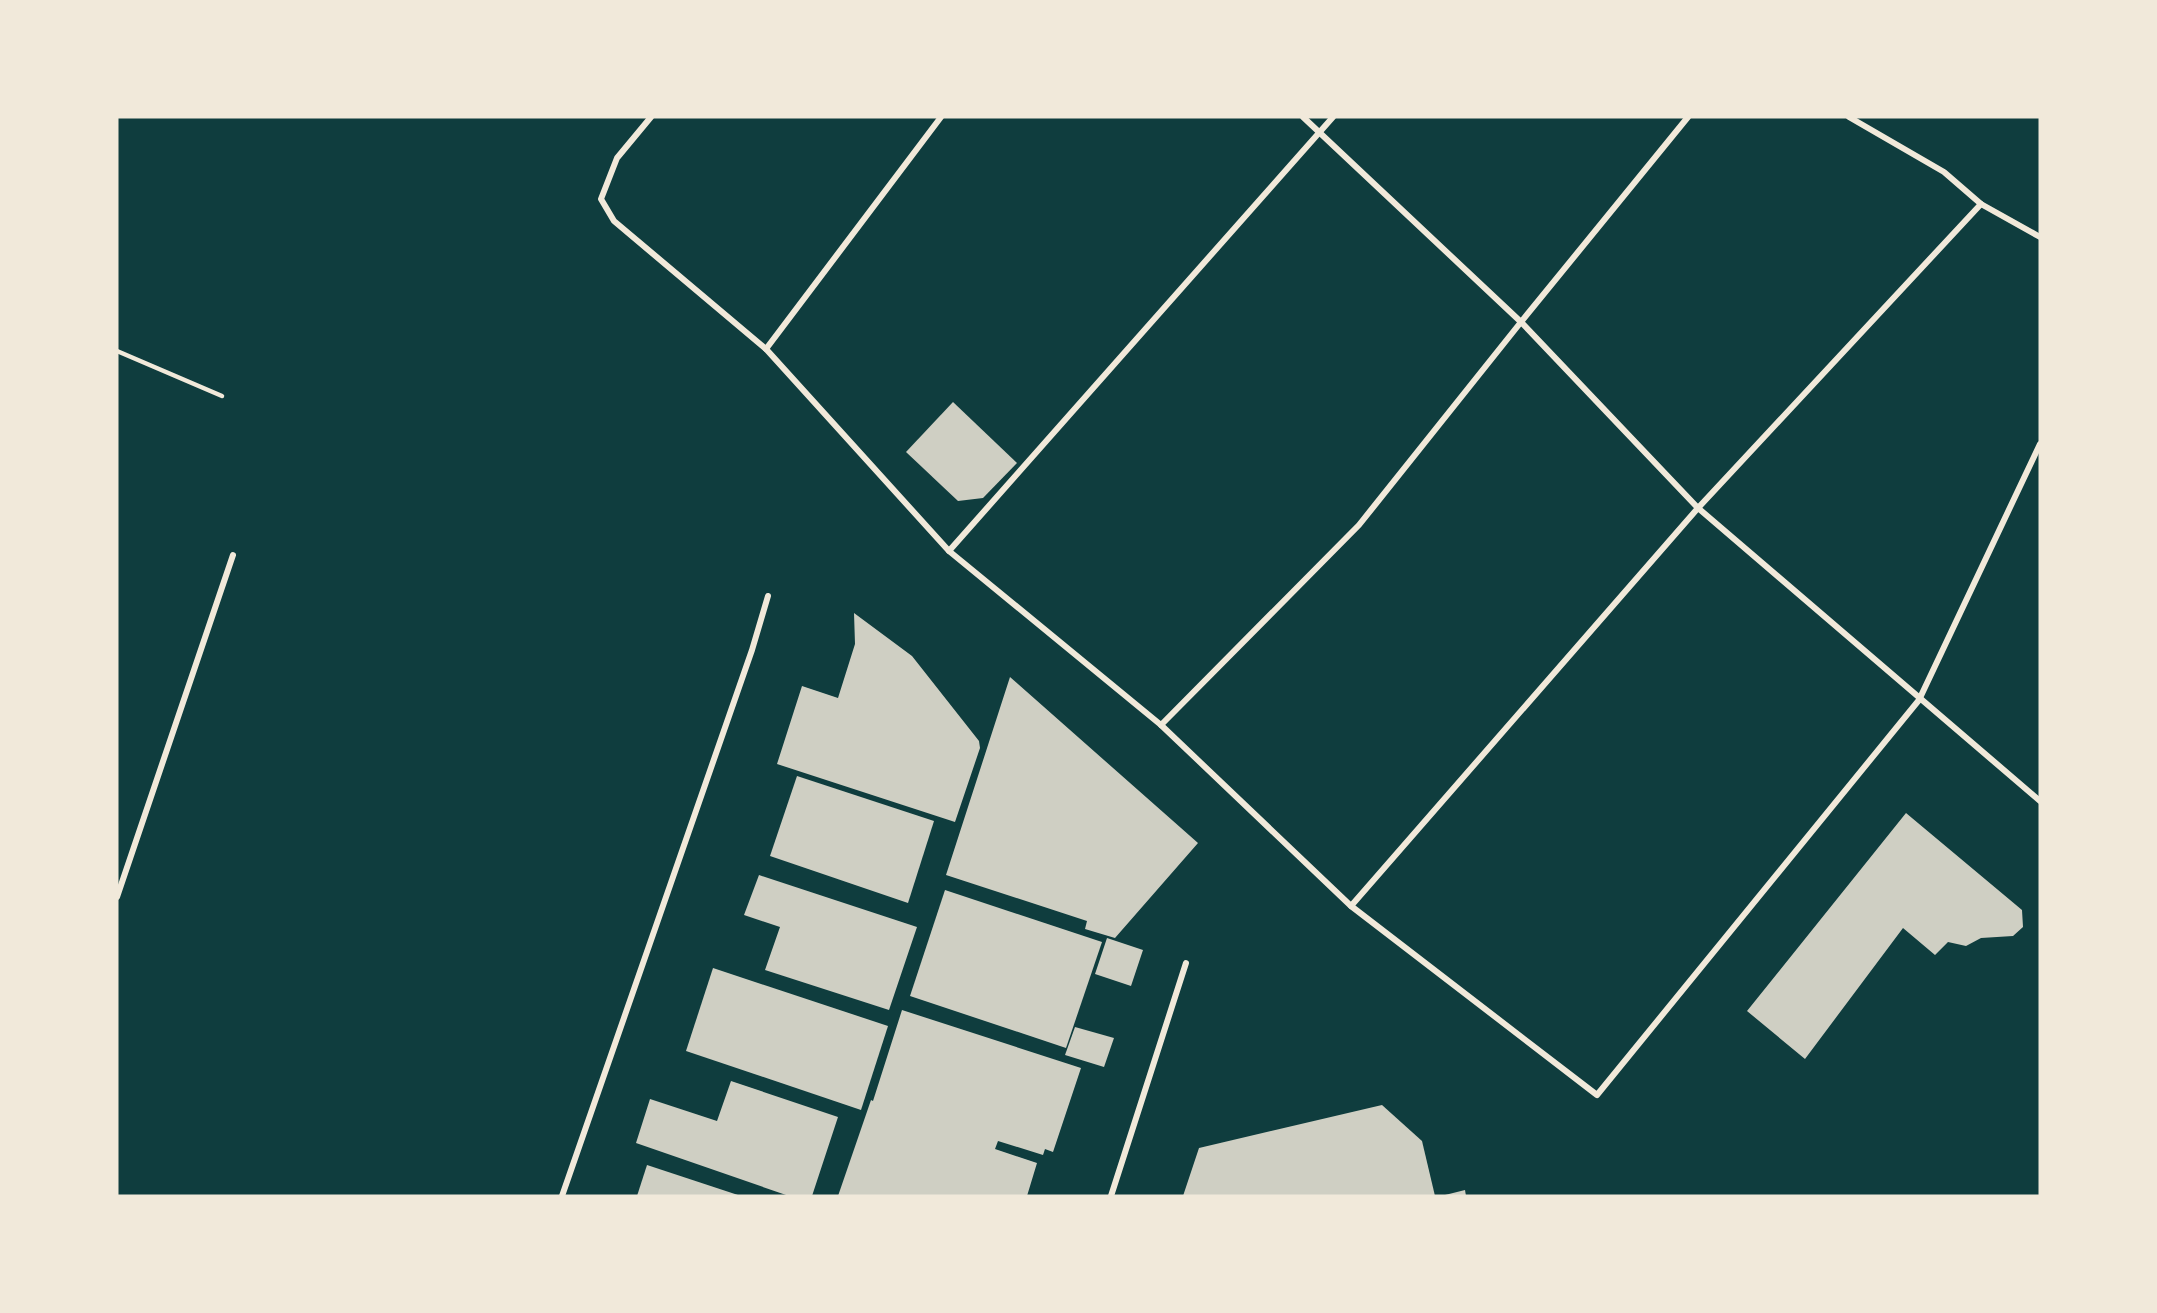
<svg xmlns="http://www.w3.org/2000/svg" width="2157" height="1313" font-family="Manrope,sans-serif">
  <rect width="100%" height="100%" fill="#0f3d3e"/>
  <g fill="#cfcfc3">
    <polygon points="953,402 1017,463 983,498 958,501 906,452"/>
    <polygon points="854,613 912,656 979,741 980,748 955,822 777,764 802,686 838,698 855,644"/>
    <polygon points="1010,677 1198,843 1115,938 1085,929 1087,921 946,875"/>
    <polygon points="797,776 934,821 908,903 770,856"/>
    <polygon points="1906,813 2022,910 2023,927 2013,936 1981,938 1966,946 1948,942 1935,955 1903,928 1805,1059 1747,1011"/>
    <polygon points="759,875 917,927 889,1010 765,970 780,927 744,915"/>
    <polygon points="945,890 1102,942 1066,1048 910,996"/>
    <polygon points="1107,938 1143,950 1131,986 1095,974"/>
    <polygon points="713,968 888,1026 861,1110 686,1051"/>
    <polygon points="902,1010 1081,1068 1053,1152 1045,1149 1043,1155 998,1141 995,1149 1037,1163 1027,1196 838,1196 871,1100 873,1101"/>
    <polygon points="1075,1027 1114,1038 1104,1067 1065,1055"/>
    <polygon points="731,1081 838,1117 812,1196 789,1196 636,1143 650,1099 717,1121"/>
    <polygon points="1382,1105 1422,1141 1435,1196 1183,1196 1199,1148"/>
    <polygon points="647,1165 741,1196 637,1196"/>
    <polygon points="1465,1190 1466,1196 1445,1196 1445,1195"/>
  </g>
  <g fill="none" stroke-linecap="round" stroke-linejoin="round">
    <polyline stroke="#f1e9da" stroke-width="4.5" points="117,351 222,396"/>
    <g stroke="#f1e9da" stroke-width="6">
      <polyline points="651,117 617,158 601,199 614,221 766,349 949,551 1161,725 1351,906 1597,1095 1919,700 2040,444"/>
      <polyline points="1303,117 1521,322 1698,508 2040,801"/>
      <polyline points="1849,117 1944,172 1981,204 2040,237"/>
      <polyline points="766,349 941,117"/>
      <polyline points="949,551 1333,117"/>
      <polyline points="1161,725 1359,525 1521,322 1688,117"/>
      <polyline points="117,897 233,555"/>
      <polyline points="1351,906 1698,508 1981,204"/>
      <polyline points="562,1196 752,650 768,596"/>
      <polyline points="1111,1196 1186,963"/>
    </g>
  </g>
  <rect width="2157" height="1313" fill="none" stroke="#f1e9da" stroke-width="237"/>
</svg>
